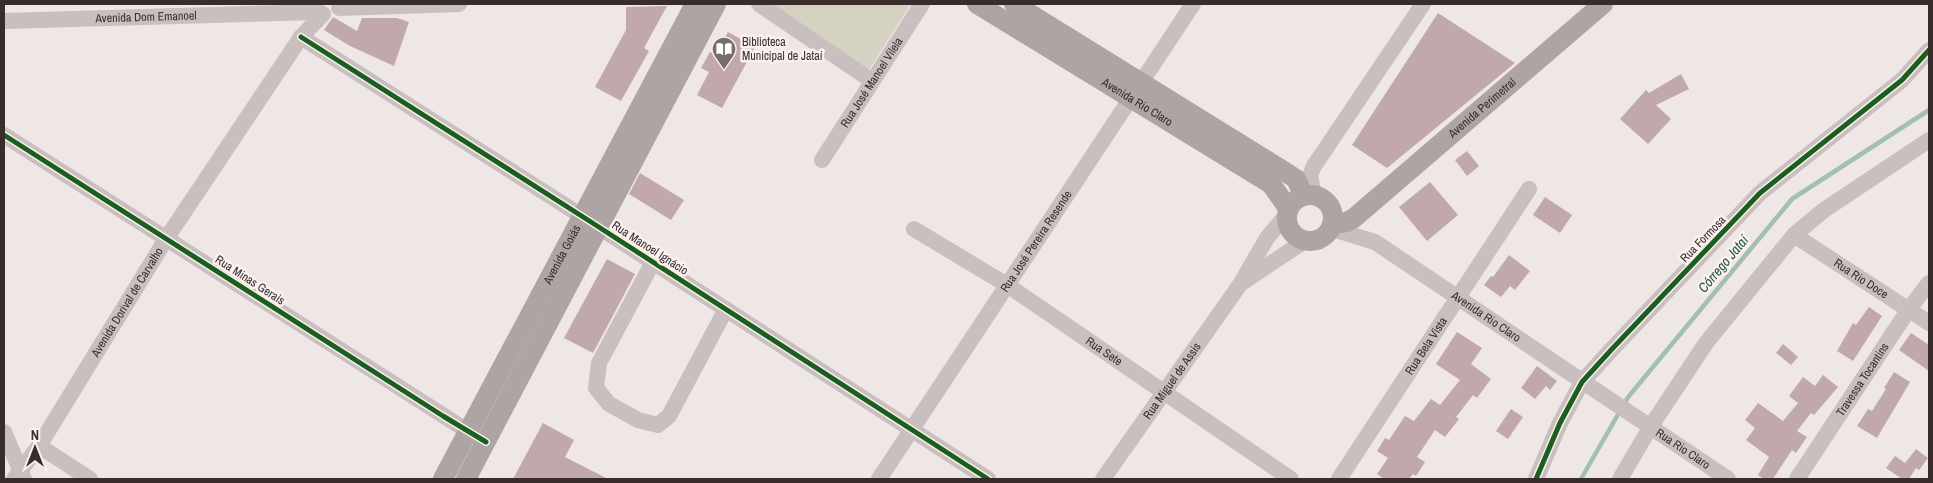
<svg xmlns="http://www.w3.org/2000/svg" width="1933" height="483" font-family="'Archivo Narrow',sans-serif">
  <rect width="100%" height="100%" fill="#eee7e6"/>
  <polygon fill="#d5d2c1" points="757,4 911,4 867,73"/>
  <g fill="none" stroke-linecap="round" stroke-linejoin="round">
    <g stroke="#a2bfb5" stroke-width="4.5">
      <polyline points="1624,404 1629,396 1792,199 1929,110"/>
      <polyline points="1581,479 1620,411"/>
    </g>
  </g>
  <g fill="#c1a9ab">
    <polygon points="667,6 644,48 649,51 621,101 595,87 626,30 626,7"/>
    <polygon points="1438,13 1515,63 1387,168 1352,145"/>
    <polygon points="333,17 357,31 362,18 397,18 409,22 394,66 350,46 324,30"/>
    <polygon points="728,32 755,47 722,108 697,95 709,72 701,68 710,52 716,55"/>
    <polygon points="1681,74 1689,89 1656,105 1671,119 1648,144 1620,119 1646,90 1649,93"/>
    <polygon points="1467,151 1479,166 1467,176 1455,160"/>
    <polygon points="640,173 684,200 671,220 629,194"/>
    <polygon points="1430,182 1458,215 1427,241 1399,207"/>
    <polygon points="1545,197 1572,215 1560,233 1533,215"/>
    <polygon points="1509,255 1530,271 1515,290 1510,286 1501,297 1484,285 1491,276 1493,277"/>
    <polygon points="607,259 635,274 593,353 564,338"/>
    <polygon points="1869,307 1882,316 1853,361 1837,351 1853,323 1856,325"/>
    <polygon points="1457,332 1482,348 1471,364 1491,379 1477,398 1473,395 1456,417 1459,419 1445,437 1435,430 1417,457 1425,462 1416,476 1413,474 1409,479 1384,479 1377,474 1388,458 1377,451 1385,438 1389,440 1405,416 1414,421 1431,399 1440,405 1460,380 1436,364"/>
    <polygon points="1911,333 1929,345 1929,371 1899,350"/>
    <polygon points="1783,344 1798,357 1791,365 1776,353"/>
    <polygon points="1537,366 1557,381 1550,390 1546,386 1535,399 1521,388"/>
    <polygon points="1894,372 1910,382 1877,438 1857,426 1868,409 1872,411 1886,389 1884,388"/>
    <polygon points="1823,375 1838,387 1814,415 1811,413 1797,431 1807,437 1796,453 1792,450 1773,479 1764,479 1758,475 1769,457 1746,440 1755,428 1745,420 1758,403 1783,421 1798,403 1789,396 1803,377 1815,386"/>
    <polygon points="1511,409 1523,417 1508,439 1496,431"/>
    <polygon points="543,423 574,440 565,457 608,479 513,479"/>
    <polygon points="1916,449 1928,458 1919,470 1916,468 1909,479 1902,479 1886,468 1895,456 1905,463"/>
  </g>
  <g fill="none" stroke-linecap="round" stroke-linejoin="round">
    <g stroke="#c8bfbe" stroke-width="16">
      <polyline points="759,4 872,81"/>
      <polyline points="339,8 459,4"/>
      <path id="s1" d="M4,21L319,12"/>
      <polyline points="301,37 591,222 988,479"/>
      <polyline points="4,135 477,437"/>
      <path id="s2" d="M822,160L922,4"/>
      <polyline points="1314,195 1310,175 1314,166 1423,4"/>
      <path id="s3" d="M1330,228L1375,242L1728,479"/>
      <path id="s4" d="M914,229L1007,285L1291,479"/>
      <path id="s5" d="M1794,235L1929,323"/>
      <polyline points="653,262 599,363 596,388 609,404 638,420 658,425 669,416 726,309"/>
      <polyline points="1243,282 1306,240"/>
      <polyline points="4,432 24,479"/>
      <polyline points="39,446 90,479"/>
      <path id="s6" d="M14,479L39,446L166,239L301,37L323,14"/>
      <path id="s7" d="M879,479L1193,4"/>
      <path id="s8" d="M1103,479L1241,283L1267,238L1287,214"/>
      <path id="s9" d="M1339,479L1529,189"/>
      <polyline points="1536,479 1560,423 1582,382 1612,349 1760,193 1902,80 1929,50"/>
      <polyline points="1620,479 1651,426 1706,343 1794,235 1824,210 1929,140"/>
      <path id="s10" d="M1797,479L1909,309L1929,283"/>
    </g>
    <g stroke="#ada4a3" stroke-width="20">
      <path id="s11" d="M977,4L1271,184L1288,208"/>
      <polyline points="1014,4 1290,175 1296,179 1304,196"/>
      <circle cx="1310" cy="218" r="23"/>
      <path id="s12" d="M1332,224L1347,222L1354,218L1603,4"/>
      <path id="s13" d="M443,479L695,4"/>
      <polyline points="466,479 716,4"/>
    </g>
    <defs>
      <g id="cycleway">
        <polyline points="301,37 591,222 988,479"/>
        <polyline points="4,135 443,416 486,442"/>
        <polyline points="1536,479 1560,423 1582,382 1612,349 1760,193 1902,80 1929,50"/>
      </g>
    </defs>
    <use href="#cycleway" stroke="#faf0ee" stroke-width="8"/>
    <use href="#cycleway" stroke="#1b5e20" stroke-width="5"/>
  </g>
  <defs>
    <symbol id="library-pin" viewBox="-11 -11 22 30"><path d="M0 17L-7.5 6A9.5 9.5 0 1 1 7.5 6Z" fill="#786d6d" stroke="#faf0ee"/><path d="M-6-4Q-3-5.5-.7-3.5V5Q-3 3-6 4ZM6-4Q3-5.5 .7-3.5V5Q3 3 6 4Z" fill="#fff"/></symbol>
  </defs>
  <g fill-rule="evenodd">
    <use href="#library-pin" x="710" y="35" width="28" height="38"/>
  </g>
  <g text-anchor="middle" stroke-width="5" stroke-linejoin="round" paint-order="stroke">
    <g font-size="12" fill="#392c2c" stroke="#faf0ee">
      <text dy="4" stroke="none"><textPath href="#s1" startOffset="142">Avenida Dom Emanoel</textPath></text>
      <text dy="4" stroke="none"><textPath href="#s2" startOffset="92">Rua José Manoel Vilela</textPath></text>
      <text dy="4" stroke="none"><textPath href="#s11" startOffset="188">Avenida Rio Claro</textPath></text>
      <text dy="4" stroke="none"><textPath href="#s12" startOffset="192">Avenida Perimetral</textPath></text>
      <text transform="translate(1703 239) rotate(-46)" y="4">Rua Formosa</text>
      <text dy="4" stroke="none"><textPath href="#s7" startOffset="285">Rua José Pereira Resende</textPath></text>
      <text transform="translate(650 248) rotate(33)" y="4">Rua Manoel Ignácio</text>
      <text dy="4" stroke="none"><textPath href="#s13" startOffset="254">Avenida Goiás</textPath></text>
      <text dy="4" stroke="none"><textPath href="#s5" startOffset="80">Rua Rio Doce</textPath></text>
      <text transform="translate(250 280) rotate(33)" y="4">Rua Minas Gerais</text>
      <text dy="4" stroke="none"><textPath href="#s6" startOffset="210">Avenida Dorival de Carvalho</textPath></text>
      <text dy="4" stroke="none"><textPath href="#s3" startOffset="181">Avenida Rio Claro</textPath></text>
      <text dy="4" stroke="none"><textPath href="#s9" startOffset="159">Rua Bela Vista</textPath></text>
      <text dy="4" stroke="none"><textPath href="#s4" startOffset="226">Rua Sete</textPath></text>
      <text dy="4" stroke="none"><textPath href="#s10" startOffset="119">Travessa Tocantins</textPath></text>
      <text dy="4" stroke="none"><textPath href="#s8" startOffset="120">Rua Miguel de Assis</textPath></text>
      <text dy="4" stroke="none"><textPath href="#s3" startOffset="418">Rua Rio Claro</textPath></text>
    </g>
    <g font-size="12" fill="#392c2c" stroke="#faf0ee" text-anchor="start">
      <text x="742" y="46">Biblioteca<tspan x="742" dy="14">Municipal de Jataí</tspan></text>
    </g>
    <g font-size="14" font-style="italic" fill="#245849" stroke="#faf0ee">
      <text transform="translate(1723 264) rotate(-50)" y="5">Córrego Jataí</text>
    </g>
  </g>
  <rect width="1933" height="483" fill="none" stroke="#392c2c" stroke-width="10"/>
  <g transform="translate(35 448)" stroke="#faf0ee" stroke-width="4" paint-order="stroke">
  <path d="M0-4L9 19L0 12L-9 19Z" fill="#392c2c"/>
  <text y="-8" font-size="14" font-weight="bold" text-anchor="middle" fill="#392c2c">N</text>
  </g>
</svg>
